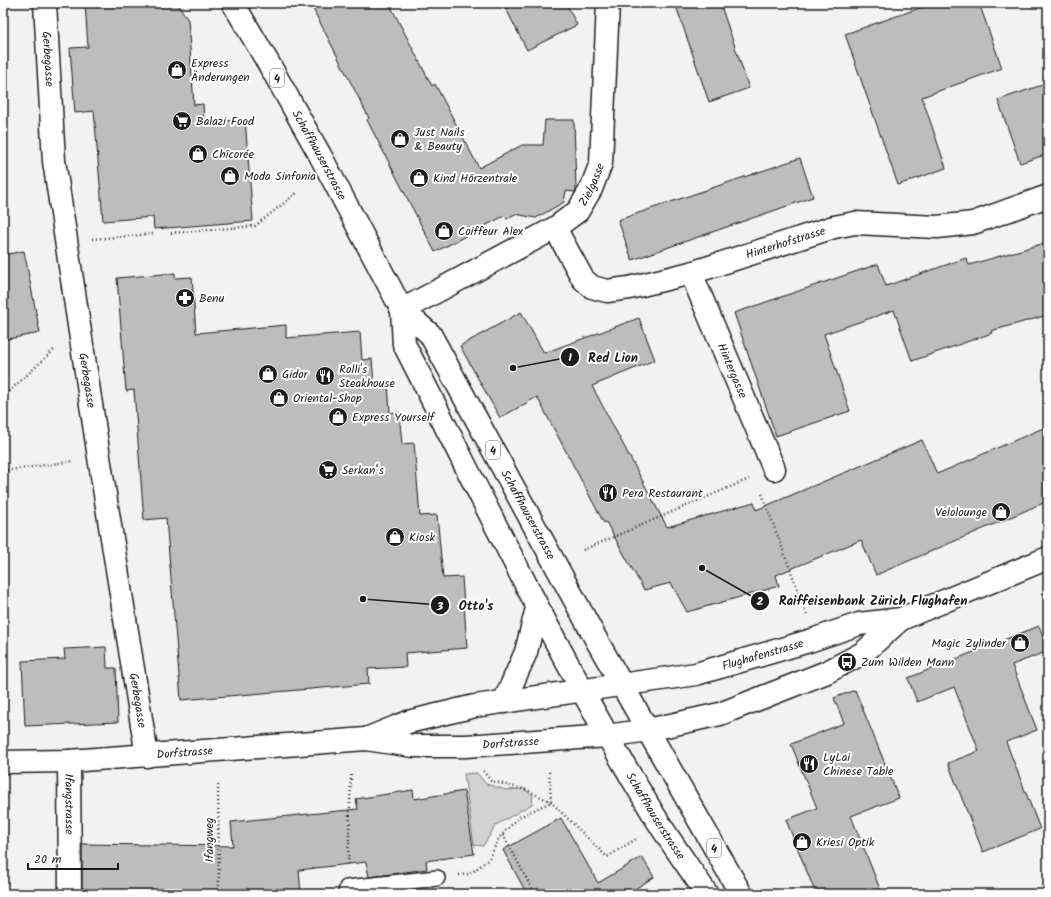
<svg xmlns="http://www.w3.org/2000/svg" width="1051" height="897" font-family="Kalam,sans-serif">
  <rect width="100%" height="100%" fill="#f2f2f2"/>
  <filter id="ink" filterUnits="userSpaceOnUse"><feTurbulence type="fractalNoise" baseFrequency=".025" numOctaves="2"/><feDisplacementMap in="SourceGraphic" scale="8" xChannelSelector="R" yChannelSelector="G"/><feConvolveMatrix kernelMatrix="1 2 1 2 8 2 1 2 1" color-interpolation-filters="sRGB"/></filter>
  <g filter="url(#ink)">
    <polygon fill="#d2d2d2" stroke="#777" points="477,773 486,784 506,790 524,789 533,795 532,804 496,825 483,846 474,845 464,774"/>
    <g fill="#bdbdbd" stroke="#1c1c1c">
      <polygon points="85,3 177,3 188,20 194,105 203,104 204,123 245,119 253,221 154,229 153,217 103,221 94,111 75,113 70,48 88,47"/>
      <polygon points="310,3 389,3 432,86 435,84 479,168 522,145 543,145 545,120 574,120 576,190 575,192 566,191 564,202 536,218 515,214 507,219 504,216 435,252 367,120 369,118"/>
      <polygon points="503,3 566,3 577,25 527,50"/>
      <polygon points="675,3 720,3 749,88 709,102"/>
      <polygon points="934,3 979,3 1002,68 922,97 946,168 898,185 845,34"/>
      <polygon points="1048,83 1048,154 1020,163 998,100"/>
      <polygon points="800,158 813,197 632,260 618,220"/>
      <polygon points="1048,242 1048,315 991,331 992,333 912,361 894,310 824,334 850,411 776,436 734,313 878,264 886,286 966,258 969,265"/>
      <polygon points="24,251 40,333 3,340 3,255"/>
      <polygon points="175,273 175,278 192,277 196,333 286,325 286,338 360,332 362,360 372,359 374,384 388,383 390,413 399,412 402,444 414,443 420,516 437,515 443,578 462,577 467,648 405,653 406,667 368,669 369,684 181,700 166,518 144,520 134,390 126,391 117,278"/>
      <polygon points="521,312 544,353 639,318 655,360 592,386 667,527 754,502 756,510 922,440 937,474 1048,426 1048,501 876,575 861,540 776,575 779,586 687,612 671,583 644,590 606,522 604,523 537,397 500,418 460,346"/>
      <polygon points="1039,626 1048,651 1012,665 1037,730 1006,742 1040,829 983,852 948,763 979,751 954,687 917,702 908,678"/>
      <polygon points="106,647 107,668 116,668 118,722 25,726 22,661 65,659 64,649"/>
      <polygon points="855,690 899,798 851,816 882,894 816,894 786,820 817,808 791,744 844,723 834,698"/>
      <polygon points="413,790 414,799 464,791 474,854 426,861 427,869 369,877 366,862 299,870 301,894 82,894 82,844 233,846 231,822 358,809 356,799"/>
      <polygon points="561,818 598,883 642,857 654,877 627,894 527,894 503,850"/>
    </g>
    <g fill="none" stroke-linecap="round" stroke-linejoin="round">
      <defs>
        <polyline id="service" points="346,894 347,888 437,878"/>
        <g id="minor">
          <path id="s1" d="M45,3L54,161L99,457L147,756"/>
          <path id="s2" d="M555,228L583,279L592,287L607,291L629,288L691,273L834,227L855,223L937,227L973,223L1048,196"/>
          <path id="s3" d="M691,273L774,469"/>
          <path id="s4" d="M402,310L555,228L578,211L591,189L601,163L608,3"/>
          <path id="s5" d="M69,761L70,894"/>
        </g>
        <g id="secondary">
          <polyline points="504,702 526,652 537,608"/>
          <path id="s6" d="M366,739L408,722L475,706L696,674L809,641L859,624L901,619L1048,558"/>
          <path id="s7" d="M3,762L69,761L366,739L413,746H466L607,736L648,730L720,714L827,672L863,653L901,619"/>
        </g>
        <g id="primary">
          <path id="s8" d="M233,3L273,71L320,155L402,310L430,334L597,641L741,894"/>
          <path id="s9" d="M402,310L404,344C484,501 560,660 651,810C668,839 688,866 707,894"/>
        </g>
      </defs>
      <use href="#service" stroke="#1c1c1c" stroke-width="18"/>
      <use href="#minor" stroke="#1c1c1c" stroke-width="25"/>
      <use href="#secondary" stroke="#1c1c1c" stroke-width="25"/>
      <use href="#primary" stroke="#1c1c1c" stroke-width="25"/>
      <g stroke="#1c1c1c" stroke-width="2.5" stroke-dasharray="1 3" stroke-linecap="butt">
        <polyline points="171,233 255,226 298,192"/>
        <polyline points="92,239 154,234"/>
        <polyline points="3,397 55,349"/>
        <polyline points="3,471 73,461"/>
        <polyline points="762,494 807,615"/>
        <polyline points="583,550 749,479"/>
        <polyline points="1042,593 1048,608"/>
        <polyline points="483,771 491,781 527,790 551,802 607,857 636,839"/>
        <polyline points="218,785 219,894"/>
        <polyline points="503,835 535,894"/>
        <polyline points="348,864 351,775"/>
        <polyline points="459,875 470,874 489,859 499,838 519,817 551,802 549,769"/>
      </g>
      <use href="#service" stroke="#fff" stroke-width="15"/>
      <use href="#minor" stroke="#fff" stroke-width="22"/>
      <use href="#secondary" stroke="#fff" stroke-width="22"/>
      <use href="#primary" stroke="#fff" stroke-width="22"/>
    </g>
  </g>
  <defs>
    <symbol id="shop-disc" viewBox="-11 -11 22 22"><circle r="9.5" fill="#1c1c1c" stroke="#fff"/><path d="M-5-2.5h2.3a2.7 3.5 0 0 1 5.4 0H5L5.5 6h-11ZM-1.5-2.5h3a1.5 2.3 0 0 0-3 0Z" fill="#fff"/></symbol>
    <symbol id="supermarket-disc" viewBox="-11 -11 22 22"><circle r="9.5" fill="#1c1c1c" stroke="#fff"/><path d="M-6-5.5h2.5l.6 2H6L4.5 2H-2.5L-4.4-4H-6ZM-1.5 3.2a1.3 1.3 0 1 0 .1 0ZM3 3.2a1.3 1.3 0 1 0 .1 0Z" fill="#fff"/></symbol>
    <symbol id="pharmacy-disc" viewBox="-11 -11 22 22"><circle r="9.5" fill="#1c1c1c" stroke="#fff"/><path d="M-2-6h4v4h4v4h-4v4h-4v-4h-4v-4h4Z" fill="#fff"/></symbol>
    <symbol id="restaurant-disc" viewBox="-11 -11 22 22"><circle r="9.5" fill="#1c1c1c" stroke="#fff"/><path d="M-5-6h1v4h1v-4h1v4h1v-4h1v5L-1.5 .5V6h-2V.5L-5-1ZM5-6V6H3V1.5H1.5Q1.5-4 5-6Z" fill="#fff"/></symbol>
    <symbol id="bus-disc" viewBox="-11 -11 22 22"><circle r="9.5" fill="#1c1c1c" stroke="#fff"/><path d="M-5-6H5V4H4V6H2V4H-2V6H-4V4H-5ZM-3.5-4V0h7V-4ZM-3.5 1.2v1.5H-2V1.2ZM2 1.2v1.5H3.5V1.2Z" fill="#fff"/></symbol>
  </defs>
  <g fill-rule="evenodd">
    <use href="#shop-disc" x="166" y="59" width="22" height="22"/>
    <use href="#supermarket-disc" x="171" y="110" width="22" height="22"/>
    <use href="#shop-disc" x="389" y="128" width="22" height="22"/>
    <use href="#shop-disc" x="187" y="143" width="22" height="22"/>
    <use href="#shop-disc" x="219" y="165" width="22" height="22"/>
    <use href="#shop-disc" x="408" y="167" width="22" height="22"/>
    <use href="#shop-disc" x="433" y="220" width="22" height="22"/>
    <use href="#pharmacy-disc" x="174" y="287" width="22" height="22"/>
    <use href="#shop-disc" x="257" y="363" width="22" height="22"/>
    <use href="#restaurant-disc" x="314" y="365" width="22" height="22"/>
    <use href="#shop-disc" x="268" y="387" width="22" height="22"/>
    <use href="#shop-disc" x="327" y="406" width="22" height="22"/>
    <use href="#supermarket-disc" x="317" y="459" width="22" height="22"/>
    <use href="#restaurant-disc" x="597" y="482" width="22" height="22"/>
    <use href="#shop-disc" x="990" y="501" width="22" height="22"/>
    <use href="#shop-disc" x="384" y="526" width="22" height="22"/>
    <use href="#shop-disc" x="1009" y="632" width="22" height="22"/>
    <use href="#bus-disc" x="836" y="651" width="22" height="22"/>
    <use href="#restaurant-disc" x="798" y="753" width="22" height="22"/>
    <use href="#shop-disc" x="791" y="831" width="22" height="22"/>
  </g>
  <g text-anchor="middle" stroke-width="4" stroke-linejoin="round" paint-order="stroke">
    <g fill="#fff" stroke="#606060" stroke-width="1">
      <rect x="270" y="69" width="14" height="18" rx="3"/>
      <rect x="486" y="441" width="14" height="18" rx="3"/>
      <rect x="707" y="839" width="14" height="18" rx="3"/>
    </g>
    <g font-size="11" font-weight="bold" fill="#1c1c1c">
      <text x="277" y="82">4</text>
      <text x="493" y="454">4</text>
      <text x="714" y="852">4</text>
    </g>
    <g font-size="12" fill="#1c1c1c" stroke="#fff">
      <text dy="4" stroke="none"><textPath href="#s1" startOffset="56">Gerbegasse</textPath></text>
      <text dy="4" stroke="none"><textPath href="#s8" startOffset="175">Schaffhauserstrasse</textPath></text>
      <text dy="4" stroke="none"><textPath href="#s4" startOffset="232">Zielgasse</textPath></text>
      <text dy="4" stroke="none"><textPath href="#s2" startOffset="271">Hinterhofstrasse</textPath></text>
      <text dy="4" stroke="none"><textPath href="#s3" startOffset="106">Hintergasse</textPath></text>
      <text dy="4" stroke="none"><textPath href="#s1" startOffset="380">Gerbegasse</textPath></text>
      <text dy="4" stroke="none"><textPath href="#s8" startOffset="593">Schaffhauserstrasse</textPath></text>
      <text dy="4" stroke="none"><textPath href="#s6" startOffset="407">Flughafenstrasse</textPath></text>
      <text dy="4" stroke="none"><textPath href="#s1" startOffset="704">Gerbegasse</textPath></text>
      <text dy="4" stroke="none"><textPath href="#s7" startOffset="509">Dorfstrasse</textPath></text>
      <text dy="4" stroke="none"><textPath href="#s7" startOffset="182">Dorfstrasse</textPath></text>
      <text dy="4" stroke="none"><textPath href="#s5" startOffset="43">Ifangstrasse</textPath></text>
      <text dy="4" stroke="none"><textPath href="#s9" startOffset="569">Schaffhauserstrasse</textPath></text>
      <text transform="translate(209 840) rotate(-90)" y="4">Ifangweg</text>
    </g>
    <g font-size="12" fill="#1c1c1c" stroke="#fff" text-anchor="start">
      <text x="191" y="67">Express<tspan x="191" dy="14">Änderungen</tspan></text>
      <text x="196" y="125">Balazi Food</text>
      <text x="414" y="136">Just Nails<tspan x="414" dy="14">&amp; Beauty</tspan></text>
      <text x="212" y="158">Chîcorée</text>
      <text x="244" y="180">Moda Sinfonia</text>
      <text x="433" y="182">Kind Hörzentrale</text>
      <text x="458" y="235">Coiffeur Alex</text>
      <text x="199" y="302">Benu</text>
      <text x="339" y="373">Rolli's<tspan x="339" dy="14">Steakhouse</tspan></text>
      <text x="282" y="378">Gidor</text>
      <text x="293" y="402">Oriental-Shop</text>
      <text x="352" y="421">Express Yourself</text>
      <text x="342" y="474">Serkan‘s</text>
      <text x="622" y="497">Pera Restaurant</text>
      <text x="987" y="516" text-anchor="end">Velolounge</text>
      <text x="409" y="541">Kiosk</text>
      <text x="1006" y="647" text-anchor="end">Magic Zylinder</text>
      <text x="861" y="666">Zum Wilden Mann</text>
      <text x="823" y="761">LyLai<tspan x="823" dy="14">Chinese Table</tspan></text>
      <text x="816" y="846">Kriesi Optik</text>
    </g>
  </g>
  <path fill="none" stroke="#1c1c1c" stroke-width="1.5" d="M513 368L570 357M702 568L760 601M363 599L440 605"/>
  <g fill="#1c1c1c" stroke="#fff" stroke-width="1.5">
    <circle cx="513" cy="368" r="4"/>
    <circle cx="702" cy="568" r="4"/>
    <circle cx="363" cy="599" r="4"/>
    <circle cx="570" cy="357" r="10"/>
    <circle cx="760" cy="601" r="10"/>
    <circle cx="440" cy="605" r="10"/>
  </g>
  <g font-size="12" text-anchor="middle" font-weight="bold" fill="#fff">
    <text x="570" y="361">1</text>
    <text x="760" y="605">2</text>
    <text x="440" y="610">3</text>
  </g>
  <g font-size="13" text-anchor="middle" font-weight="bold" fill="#1c1c1c" stroke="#fff" stroke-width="4" stroke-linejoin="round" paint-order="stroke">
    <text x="613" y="362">Red Lion</text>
    <text x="873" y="605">Raiffeisenbank Zürich Flughafen</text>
    <text x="476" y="610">Otto's</text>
  </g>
  <rect width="1051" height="897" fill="none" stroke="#fff" stroke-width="16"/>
  <rect x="8" y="8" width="1035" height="881" fill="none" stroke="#1c1c1c" stroke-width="1.5" filter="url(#ink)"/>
  <path d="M28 863v6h90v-6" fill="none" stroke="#1c1c1c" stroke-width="2"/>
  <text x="34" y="863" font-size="12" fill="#1c1c1c" stroke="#ffffff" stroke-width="3" paint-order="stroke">20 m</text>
</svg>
